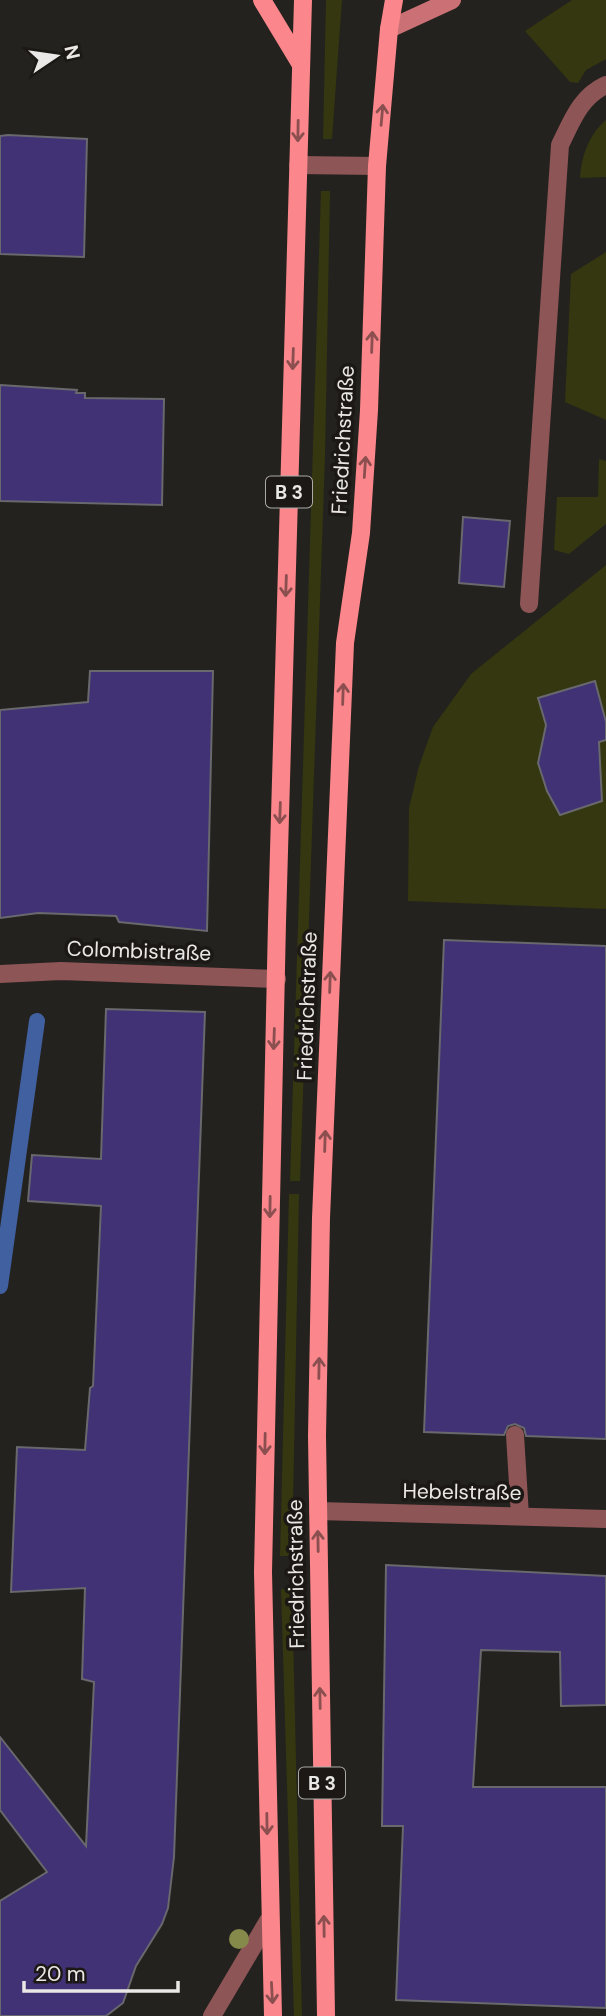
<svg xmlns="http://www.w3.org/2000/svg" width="606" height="2016" font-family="'DM Sans',sans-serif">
  <rect width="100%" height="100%" fill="#24221e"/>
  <g fill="#34370f">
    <polygon points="326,0 342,0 332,139 323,139"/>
    <polygon points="572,0 606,0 606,59 586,70 578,83 570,82 525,31"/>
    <path d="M606,120V177L580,178C581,157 589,134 606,120Z"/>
    <polygon points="321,191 330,191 325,456 300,1181 290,1181"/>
    <polygon points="606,252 606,420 565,402 571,274"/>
    <polygon points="599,459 606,461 606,524 569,554 554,550 557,497 598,497"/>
    <polygon points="606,565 606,722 595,681 539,698 546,725 542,744 546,758 537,760 547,791 560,814 599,742 606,740 606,909 408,901 409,808 419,766 433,727 471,674"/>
    <polygon points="289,1194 299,1194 292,1556 280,1556"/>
    <polygon points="281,1589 292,1590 302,2016 294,2016"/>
  </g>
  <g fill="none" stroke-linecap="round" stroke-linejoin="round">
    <polyline stroke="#40609f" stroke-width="16" points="0,1286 37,1021"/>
  </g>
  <g fill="#403274" stroke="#68686d" stroke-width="2">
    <polygon points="8,135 87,139 84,257 0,254 0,136"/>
    <polygon points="0,385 77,390 76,393 85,393 85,398 164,399 162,505 0,501"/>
    <polygon points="463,517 510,521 504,587 459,583"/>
    <polygon points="90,671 213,671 207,931 119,922 116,916 38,913 0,918 0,710 88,702"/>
    <polygon points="595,681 606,722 606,740 599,742 602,801 560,815 547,791 538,763 546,725 538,698"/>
    <polygon points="444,940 606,946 606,1439 526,1436 524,1428 515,1424 508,1426 504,1435 424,1432"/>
    <polygon points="106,1009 205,1012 174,1857 168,1908 162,1924 136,1966 123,2003 106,2016 0,2016 0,1901 47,1872 0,1810 0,1737 86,1846 94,1682 82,1679 85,1588 11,1592 17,1447 85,1450 90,1388 93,1386 101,1206 28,1201 32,1155 101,1159"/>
    <polygon points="386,1565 606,1576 606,1705 561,1706 560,1652 481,1650 473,1787 606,1787 606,2008 396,2000 403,1826 382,1826"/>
  </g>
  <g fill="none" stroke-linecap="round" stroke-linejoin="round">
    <g stroke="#8e5557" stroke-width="18">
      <polyline points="298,165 377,166"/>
      <path d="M529,604L560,145C572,121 580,97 606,85"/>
      <polyline points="515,1435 520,1516"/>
    </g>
    <g stroke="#8e5557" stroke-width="18">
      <polyline points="0,974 61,971 277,979"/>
      <polyline points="318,1511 606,1519"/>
      <polyline points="212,2016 268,1921"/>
    </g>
    <polyline stroke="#cb7175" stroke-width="18" points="389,29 452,0"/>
    <g stroke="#fb868b" stroke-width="18">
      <polyline points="262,0 300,63"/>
      <polyline points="273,2016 263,1572 277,922 303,0"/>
      <polyline points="326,2016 317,1436 321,1218 345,643 361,533 369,410 377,166 389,29 394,0"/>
    </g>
  </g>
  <circle fill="#858a4b" cx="239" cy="1939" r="10"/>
  <defs><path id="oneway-shaft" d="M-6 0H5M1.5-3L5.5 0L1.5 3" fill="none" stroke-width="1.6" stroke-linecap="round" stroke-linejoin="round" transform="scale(1.75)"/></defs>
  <g stroke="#8b4f50">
    <use href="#oneway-shaft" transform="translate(382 115) rotate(-85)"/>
    <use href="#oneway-shaft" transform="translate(298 131) rotate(91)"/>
    <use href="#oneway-shaft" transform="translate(372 342) rotate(-88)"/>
    <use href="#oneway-shaft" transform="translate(293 359) rotate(92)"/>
    <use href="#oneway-shaft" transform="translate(365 467) rotate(-86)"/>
    <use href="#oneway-shaft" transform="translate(286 586) rotate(92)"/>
    <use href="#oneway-shaft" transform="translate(343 694) rotate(-88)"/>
    <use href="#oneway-shaft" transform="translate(280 813) rotate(92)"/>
    <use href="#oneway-shaft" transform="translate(330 982) rotate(-88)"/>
    <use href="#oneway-shaft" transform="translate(274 1039) rotate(92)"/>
    <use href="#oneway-shaft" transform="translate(325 1141) rotate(-88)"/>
    <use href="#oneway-shaft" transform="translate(270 1207) rotate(91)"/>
    <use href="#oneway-shaft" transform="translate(319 1368) rotate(-89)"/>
    <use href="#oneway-shaft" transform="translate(265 1444) rotate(91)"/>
    <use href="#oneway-shaft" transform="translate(318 1541) rotate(-91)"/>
    <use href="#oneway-shaft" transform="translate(320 1698) rotate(-91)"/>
    <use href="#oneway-shaft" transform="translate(267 1824) rotate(89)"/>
    <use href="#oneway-shaft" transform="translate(324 1926) rotate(-91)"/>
    <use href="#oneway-shaft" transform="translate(272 1993) rotate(87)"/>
  </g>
  <g text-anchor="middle" stroke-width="7" stroke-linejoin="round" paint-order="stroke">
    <g fill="#1b1815" stroke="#acaaa7" stroke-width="2">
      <rect x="266" y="476.5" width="46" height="31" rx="5"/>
      <rect x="299" y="1767.5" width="46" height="31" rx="5"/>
    </g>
    <g font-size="19" font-weight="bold" fill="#eae8e6">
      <text x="289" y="499">B 3</text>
      <text x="322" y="1790">B 3</text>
    </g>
    <g font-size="21" fill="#eae8e6" stroke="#1b1815">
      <text transform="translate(343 440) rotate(-87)" y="7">Friedrichstraße</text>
      <text transform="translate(139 951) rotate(2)" y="7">Colombistraße</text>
      <text transform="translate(307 1006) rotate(-88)" y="7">Friedrichstraße</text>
      <text transform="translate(462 1492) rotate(1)" y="7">Hebelstraße</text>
      <text transform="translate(296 1574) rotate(-91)" y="7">Friedrichstraße</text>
    </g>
  </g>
  <g transform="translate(56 56) rotate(77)" stroke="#1b1815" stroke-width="5" paint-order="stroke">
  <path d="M0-5L12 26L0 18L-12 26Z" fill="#eae8e6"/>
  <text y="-10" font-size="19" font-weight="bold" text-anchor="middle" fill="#eae8e6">N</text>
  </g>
  <path d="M24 1981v10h154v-10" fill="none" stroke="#eae8e6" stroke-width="3.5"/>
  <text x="35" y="1981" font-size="21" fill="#eae8e6" stroke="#1b1815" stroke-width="5" paint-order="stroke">20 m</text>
</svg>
